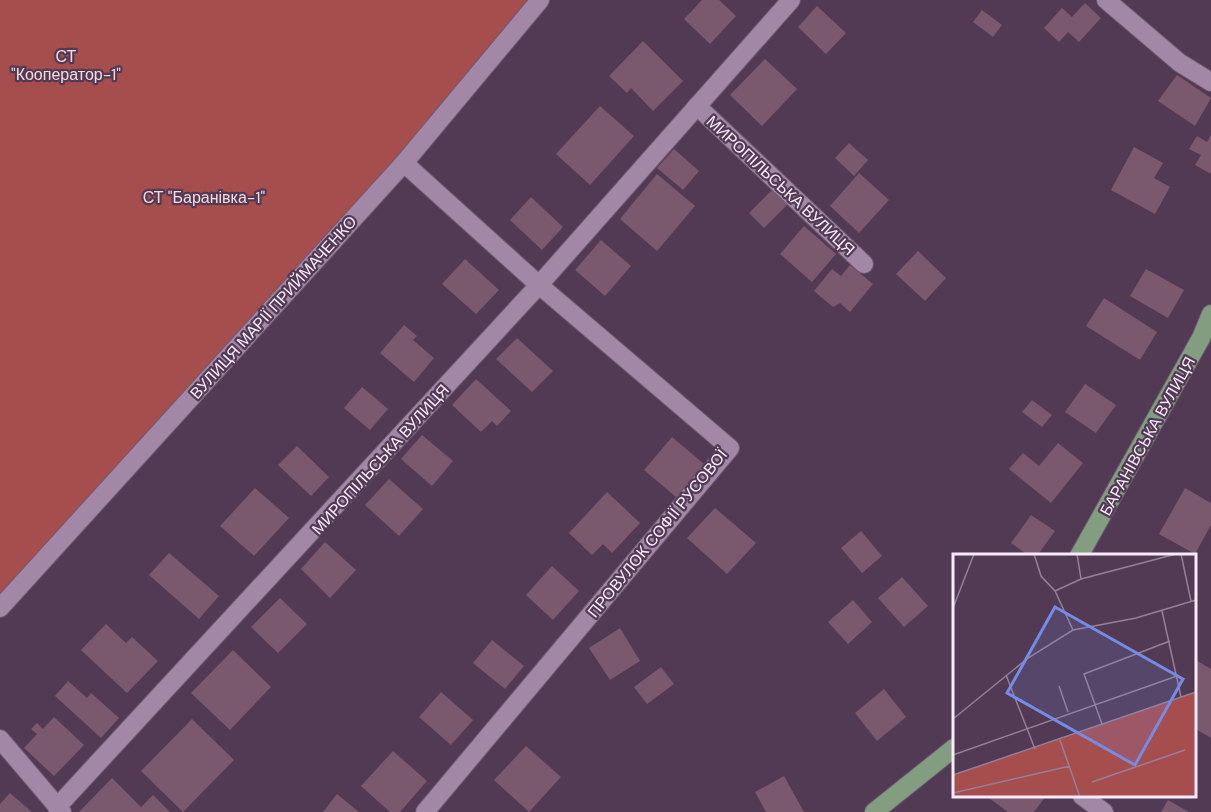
<svg xmlns="http://www.w3.org/2000/svg" width="1211" height="812" font-family="'DM Sans',sans-serif">
  <rect width="100%" height="100%" fill="#523a55"/>
  <polygon fill="#a64e4e" points="0,0 540,0 0,608"/>
  <g fill="#7a586d">
    <polygon points="702,0 719,0 736,16 710,44 684,19"/>
    <polygon points="1085,3 1101,18 1079,42 1068,32 1059,42 1044,28 1062,8 1072,17"/>
    <polygon points="817,6 846,33 826,54 798,27"/>
    <polygon points="982,10 1002,25 993,37 973,22"/>
    <polygon points="643,41 683,81 653,111 631,88 627,93 609,76"/>
    <polygon points="765,59 797,89 762,126 730,95"/>
    <polygon points="1177,75 1211,98 1195,126 1158,101"/>
    <polygon points="600,106 634,136 590,185 556,154"/>
    <polygon points="1211,135 1211,174 1195,165 1201,155 1189,149 1197,136 1207,142"/>
    <polygon points="849,143 868,160 854,176 835,158"/>
    <polygon points="1134,147 1163,163 1154,178 1170,187 1155,214 1111,190"/>
    <polygon points="674,149 699,171 683,190 657,168"/>
    <polygon points="859,173 889,200 859,233 830,206"/>
    <polygon points="657,174 695,206 657,251 620,219"/>
    <polygon points="774,188 789,203 764,228 749,213"/>
    <polygon points="531,197 563,227 542,250 510,220"/>
    <polygon points="804,226 836,254 812,282 780,254"/>
    <polygon points="601,240 631,266 605,296 575,270"/>
    <polygon points="918,251 946,278 925,301 896,274"/>
    <polygon points="465,259 499,290 476,314 442,284"/>
    <polygon points="850,265 873,284 850,312 840,303 833,307 814,291 832,269 841,276"/>
    <polygon points="1146,269 1184,290 1168,318 1130,296"/>
    <polygon points="1104,298 1157,332 1140,360 1086,326"/>
    <polygon points="404,325 417,336 413,340 434,358 414,382 380,353"/>
    <polygon points="517,338 553,371 532,392 496,359"/>
    <polygon points="476,379 511,411 497,426 492,421 481,432 452,405"/>
    <polygon points="1085,384 1116,405 1096,433 1065,412"/>
    <polygon points="362,387 388,409 370,430 344,408"/>
    <polygon points="1032,400 1052,415 1042,427 1022,412"/>
    <polygon points="422,435 453,461 432,486 401,459"/>
    <polygon points="672,437 704,464 676,497 644,470"/>
    <polygon points="1058,443 1083,463 1051,503 1009,469 1023,453 1039,466"/>
    <polygon points="297,446 329,477 311,496 278,465"/>
    <polygon points="389,479 423,509 399,536 365,505"/>
    <polygon points="255,488 289,518 254,556 220,526"/>
    <polygon points="1185,488 1211,503 1211,525 1195,554 1159,534"/>
    <polygon points="607,492 640,523 612,553 603,544 592,555 569,533"/>
    <polygon points="715,508 756,543 727,574 687,538"/>
    <polygon points="1031,515 1055,531 1037,556 1029,556 1011,543"/>
    <polygon points="861,531 882,556 862,573 841,548"/>
    <polygon points="325,542 356,570 330,598 301,569"/>
    <polygon points="169,553 219,596 199,619 149,575"/>
    <polygon points="552,566 579,591 553,620 526,595"/>
    <polygon points="902,577 928,606 904,627 878,598"/>
    <polygon points="280,598 307,624 278,653 251,627"/>
    <polygon points="853,600 872,622 848,644 828,622"/>
    <polygon points="106,624 126,643 132,637 158,661 127,693 81,650"/>
    <polygon points="620,628 640,661 610,680 589,648"/>
    <polygon points="492,640 524,666 505,689 473,663"/>
    <polygon points="233,650 271,687 230,730 191,693"/>
    <polygon points="1194,659 1211,669 1211,738 1194,728"/>
    <polygon points="661,667 674,684 647,704 634,687"/>
    <polygon points="68,681 87,698 91,693 119,718 101,738 55,696"/>
    <polygon points="884,689 906,717 877,741 855,713"/>
    <polygon points="441,692 473,720 451,745 419,717"/>
    <polygon points="54,717 84,745 54,776 24,748 37,734 31,729 37,723 43,729"/>
    <polygon points="192,719 234,760 183,812 141,771"/>
    <polygon points="526,746 561,777 529,812 494,780"/>
    <polygon points="393,751 427,781 400,812 390,812 361,786"/>
    <polygon points="784,776 804,812 766,812 755,792"/>
    <polygon points="112,778 141,807 153,795 170,812 79,812"/>
    <polygon points="10,793 32,812 0,812 0,804"/>
    <polygon points="337,794 359,812 323,812"/>
    <polygon points="986,796 1046,796 1034,812 1008,812"/>
    <polygon points="1168,800 1189,812 1161,812"/>
  </g>
  <g fill="none" stroke-linecap="round" stroke-linejoin="round">
    <defs>
      <g id="minor">
        <polyline points="1106,0 1180,63 1211,82"/>
        <polyline points="697,106 864,264"/>
        <polyline points="404,163 539,285 730,448 425,812"/>
        <polyline points="0,608 404,163 540,0"/>
        <polyline points="0,739 62,812"/>
        <polyline points="1082,796 1104,812"/>
        <polyline points="57,807 539,285 791,0"/>
      </g>
      <g id="major">
        <polyline points="1079,556 1201,338 1211,314"/>
        <polyline points="874,812 954,748"/>
      </g>
    </defs>
    <use href="#minor" stroke="#6d5970" stroke-width="20"/>
    <use href="#major" stroke="#6d5970" stroke-width="20"/>
    <use href="#minor" stroke="#a288a6" stroke-width="18"/>
    <use href="#major" stroke="#829d7f" stroke-width="18"/>
  </g>
  <g text-anchor="middle" stroke-width="4.5" stroke-linejoin="round" paint-order="stroke">
    <g font-size="16" fill="#f7dbd9" stroke="#523a55">
      <text x="66" y="62">СТ<tspan x="66" dy="18">"Кооператор-1"</tspan></text>
      <text x="204" y="203">СТ "Баранівка-1"</text>
    </g>
    <g font-size="16" fill="#f9eafb" stroke="#523a55">
      <text transform="translate(781 185) rotate(43)" y="6">МИРОПІЛЬСЬКА ВУЛИЦЯ</text>
      <text transform="translate(273 307) rotate(-48)" y="6">ВУЛИЦЯ МАРІЇ ПРИЙМАЧЕНКО</text>
      <text transform="translate(1147 436) rotate(-61)" y="6">БАРАНІВСЬКА ВУЛИЦЯ</text>
      <text transform="translate(380 459) rotate(-48)" y="6">МИРОПІЛЬСЬКА ВУЛИЦЯ</text>
      <text transform="translate(657 533) rotate(-51)" y="6">ПРОВУЛОК СОФІЇ РУСОВОЇ</text>
    </g>
  </g>
  <g transform="translate(953 554)">
    <rect width="243" height="243" fill="#523a55"/>
    <path d="M243,138V243H0V221Z" fill="#a64e4e"/>
    <path fill="none" stroke="#958097" stroke-width="1.5" d="M81,0L88,22L102,37L120,76M124,0L128,25M228,0L238,47M102,37L128,25L223,0M0,54L21,0M209,57L228,143M53,121L82,195M106,132L115,158M0,165L75,104L120,76L183,64L243,46M149,170L131,120L217,87M107,186L127,243M0,201L224,122M0,221L243,138M139,228L232,196M0,239L117,212"/>
    <path fill="#758ce6" fill-opacity="0.15" stroke="#758ce6" stroke-width="3" d="M102,53L230,125L182,211L54,139Z"/>
    <rect width="243" height="243" fill="none" stroke="#f9eafb" stroke-width="3"/>
  </g>
</svg>
